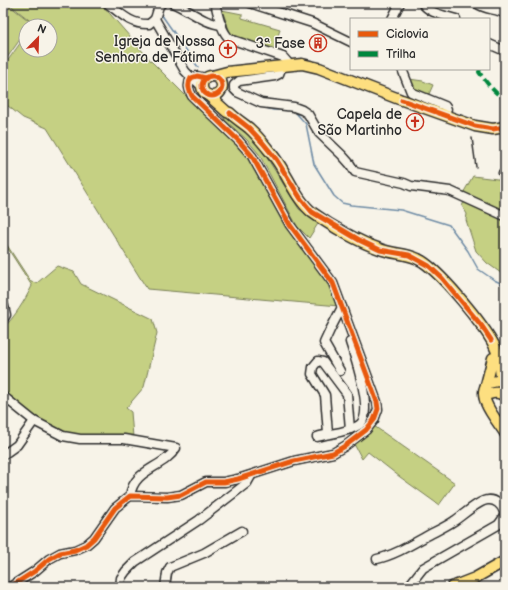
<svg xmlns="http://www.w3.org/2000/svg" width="508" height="590" font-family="'Balsamiq Sans',sans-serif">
  <rect width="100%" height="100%" fill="#f7f3e8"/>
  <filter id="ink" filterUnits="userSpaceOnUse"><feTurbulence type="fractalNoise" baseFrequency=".025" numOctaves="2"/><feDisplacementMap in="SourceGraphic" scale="8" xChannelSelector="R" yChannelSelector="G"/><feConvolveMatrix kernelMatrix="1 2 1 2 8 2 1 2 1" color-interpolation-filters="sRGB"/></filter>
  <g filter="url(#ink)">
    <g fill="#c5d083" stroke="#787e57">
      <polygon points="3,3 6,3 32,23 30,26 26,26 26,31 4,62 3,80"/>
      <polygon points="8,3 97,3 104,7 151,61 190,100 212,117 239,143 331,286 339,306 147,289 47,128 23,118 3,102 6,63 26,35 26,50 50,50 50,26 33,26 34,24"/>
      <polygon points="222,10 242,14 242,18 280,29 274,51 231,35"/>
      <polygon points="409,79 423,81 433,85 429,94 427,93 426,95 413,89"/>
      <polygon points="222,113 253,139 264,153 299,209 319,222 309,238 297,226 259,154 247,140 225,120"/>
      <polygon points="473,176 505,180 505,276 487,263 476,251 466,220 467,214 462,206 464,202 462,195"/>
      <path d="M3,239L31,282L37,283L57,266L74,272L81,284L153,319L157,333L144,387L126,408L131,412L133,437H76L37,418L3,392V329C15,316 24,302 32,286L3,241Z"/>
      <polygon points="374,426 455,483 439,505 400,477 368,452 362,459 354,444"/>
    </g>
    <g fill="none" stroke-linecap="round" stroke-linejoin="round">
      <g stroke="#6e8ba5" stroke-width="1.5">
        <polyline points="138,3 152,4"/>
        <polyline points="161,14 198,67"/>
        <polyline points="263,107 273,110 285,110"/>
        <polyline points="296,113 306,124 314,164 334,196 342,203 351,205 401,210 449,225 468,251 478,269 494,280 505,285"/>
      </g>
      <defs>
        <g id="minor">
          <path d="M107,3C120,13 131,25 149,24L155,19"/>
          <path d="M162,3L159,6L155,19L185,71C191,78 196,80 202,87"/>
          <path d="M172,3C188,9 205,24 222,25"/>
          <path d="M215,3C218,14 221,32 230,39L283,57L290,65"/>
          <polyline points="250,3 312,23 351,42"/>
          <path d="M422,3C430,14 444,15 456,19"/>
          <path d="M476,3C486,11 497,8 505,14"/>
          <polyline points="392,19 400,3"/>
          <polyline points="489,44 505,51"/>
          <polyline points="282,66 279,74 275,76 239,81 234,85 234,89 237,92 261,103 294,107 302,110 308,114 319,133 342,155 350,164 355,172 404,183 411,186 450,191 505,216"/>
          <polyline points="402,69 411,92 445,106 447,109 445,115"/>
          <polyline points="503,173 505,174"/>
          <polyline points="3,302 6,315 3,320"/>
          <polyline points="340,371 324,343 330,330 342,307"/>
          <path d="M3,396L34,421L63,436L80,439H124L176,448C163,469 134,468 130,496"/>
          <polyline points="328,434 325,395 312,374 313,367 318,361 323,362 347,394 350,429"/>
          <path d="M317,437C330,433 347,433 359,425C375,414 355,358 350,342"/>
          <polyline points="3,455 17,445 34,421"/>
          <path d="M377,559C394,555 409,546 425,537C434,532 445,527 454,521C462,516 479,500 488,500C495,499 502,505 504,512C505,518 501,521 498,525L423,568L408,587"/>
          <path d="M10,587L35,571L49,559L60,553L75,550L86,545L94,538L115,508L130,496L167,497L181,495L206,482H224L238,479L294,461L333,453L345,446L366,430L374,420L378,409L377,402L333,283L290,225L252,156L239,141L192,96C189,90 187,85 191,78L197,76L206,78"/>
          <polyline points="120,587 121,578 126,571 135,562 199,520 247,483 251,476"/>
          <polyline points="165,587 167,573 170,567 204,553 242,531"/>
        </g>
        <g id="major">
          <polyline points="212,76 227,72 302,64 319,68 399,99"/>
          <circle cx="212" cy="86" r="10"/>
          <path d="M208,95L227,112L230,113C236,119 243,123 249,128C259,137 267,148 275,158C288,175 296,200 313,213C331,226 359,242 380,249C392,254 406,253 418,259C438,268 484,325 494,345C499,354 500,366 501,377C501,381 504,387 505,391"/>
          <polyline points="402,100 475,126 493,129 505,127"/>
          <path d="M502,380L488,383C475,397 497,420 505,433"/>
          <polyline points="486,385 493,358"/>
          <path d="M489,394C495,392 499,392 505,396"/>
          <polyline points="452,587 475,578 505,561"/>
        </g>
      </defs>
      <use href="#minor" stroke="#2b2b2b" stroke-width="11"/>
      <use href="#major" stroke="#2b2b2b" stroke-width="13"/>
      <use href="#minor" stroke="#f7f3e8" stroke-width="8"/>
      <use href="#major" stroke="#fddf80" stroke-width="10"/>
      <polyline stroke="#2b2b2b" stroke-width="1.5" points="472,138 476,167"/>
      <path stroke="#00873e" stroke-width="4" stroke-dasharray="8 4" stroke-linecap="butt" d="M480,69L479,72C486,82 494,93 505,99"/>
      <defs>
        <g id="cycleway">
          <circle cx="212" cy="86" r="10"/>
          <polyline points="402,100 475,126 493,129 505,127"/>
          <polyline points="230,113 249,128 263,143 276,159 301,199 312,212 361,241 380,250 409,255 429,266 442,278 481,325 491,340"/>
          <path d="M10,587L35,571L49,559L60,553L75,550L86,545L94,538L115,508L130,496L167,497L181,495L206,482H224L238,479L294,461L333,453L345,446L366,430L374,420L378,409L377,402L333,283L290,225L252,156L239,141L192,96C189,90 187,85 191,78L197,76L206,78"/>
        </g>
      </defs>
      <use href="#cycleway" stroke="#f7f3e8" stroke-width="8"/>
      <use href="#cycleway" stroke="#e8590c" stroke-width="5"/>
    </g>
  </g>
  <defs>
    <symbol id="building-ring" viewBox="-11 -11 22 22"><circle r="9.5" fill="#f7f3e8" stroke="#c8321e" stroke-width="1.5"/><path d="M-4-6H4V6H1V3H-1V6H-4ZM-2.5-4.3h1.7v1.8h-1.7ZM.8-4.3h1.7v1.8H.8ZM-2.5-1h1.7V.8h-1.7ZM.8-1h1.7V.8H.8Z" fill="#c8321e"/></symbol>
    <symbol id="church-ring" viewBox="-11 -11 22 22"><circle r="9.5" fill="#f7f3e8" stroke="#c8321e" stroke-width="1.5"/><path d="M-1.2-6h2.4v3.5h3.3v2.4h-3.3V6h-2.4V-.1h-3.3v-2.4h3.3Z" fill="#c8321e"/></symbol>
  </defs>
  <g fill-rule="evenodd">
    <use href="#building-ring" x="308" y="33" width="20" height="20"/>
    <use href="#church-ring" x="218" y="39" width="20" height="20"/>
    <use href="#church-ring" x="405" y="112" width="20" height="20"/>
  </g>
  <g text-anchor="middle" stroke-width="3" stroke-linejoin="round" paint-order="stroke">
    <g font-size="14" fill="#2b2b2b" stroke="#f7f3e8" text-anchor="end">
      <text x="215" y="46">Igreja de Nossa<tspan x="215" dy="16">Senhora de Fátima</tspan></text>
      <text x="305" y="48">3ª Fase</text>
      <text x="402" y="119">Capela de<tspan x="402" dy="16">São Martinho</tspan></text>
    </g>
  </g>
  <rect width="508" height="590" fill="none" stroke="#f7f3e8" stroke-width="16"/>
  <rect x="8" y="8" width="492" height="574" fill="none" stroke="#2b2b2b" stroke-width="1.5" filter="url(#ink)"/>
  <rect x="350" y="18" width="140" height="52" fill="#f7f3e8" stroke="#a5a39c"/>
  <rect x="358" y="31" width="20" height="6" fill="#e8590c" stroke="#a5a39c"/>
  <text x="386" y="38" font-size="12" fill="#2b2b2b">Ciclovia</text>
  <rect x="358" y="51" width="20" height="6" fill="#00873e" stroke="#a5a39c"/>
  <text x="386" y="58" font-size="12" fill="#2b2b2b">Trilha</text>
  <g transform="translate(38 38) rotate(23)"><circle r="19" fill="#f7f3e8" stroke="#a5a39c"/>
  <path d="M0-3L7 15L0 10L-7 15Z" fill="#c8321e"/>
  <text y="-6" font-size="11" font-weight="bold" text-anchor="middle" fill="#2b2b2b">N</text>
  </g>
</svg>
